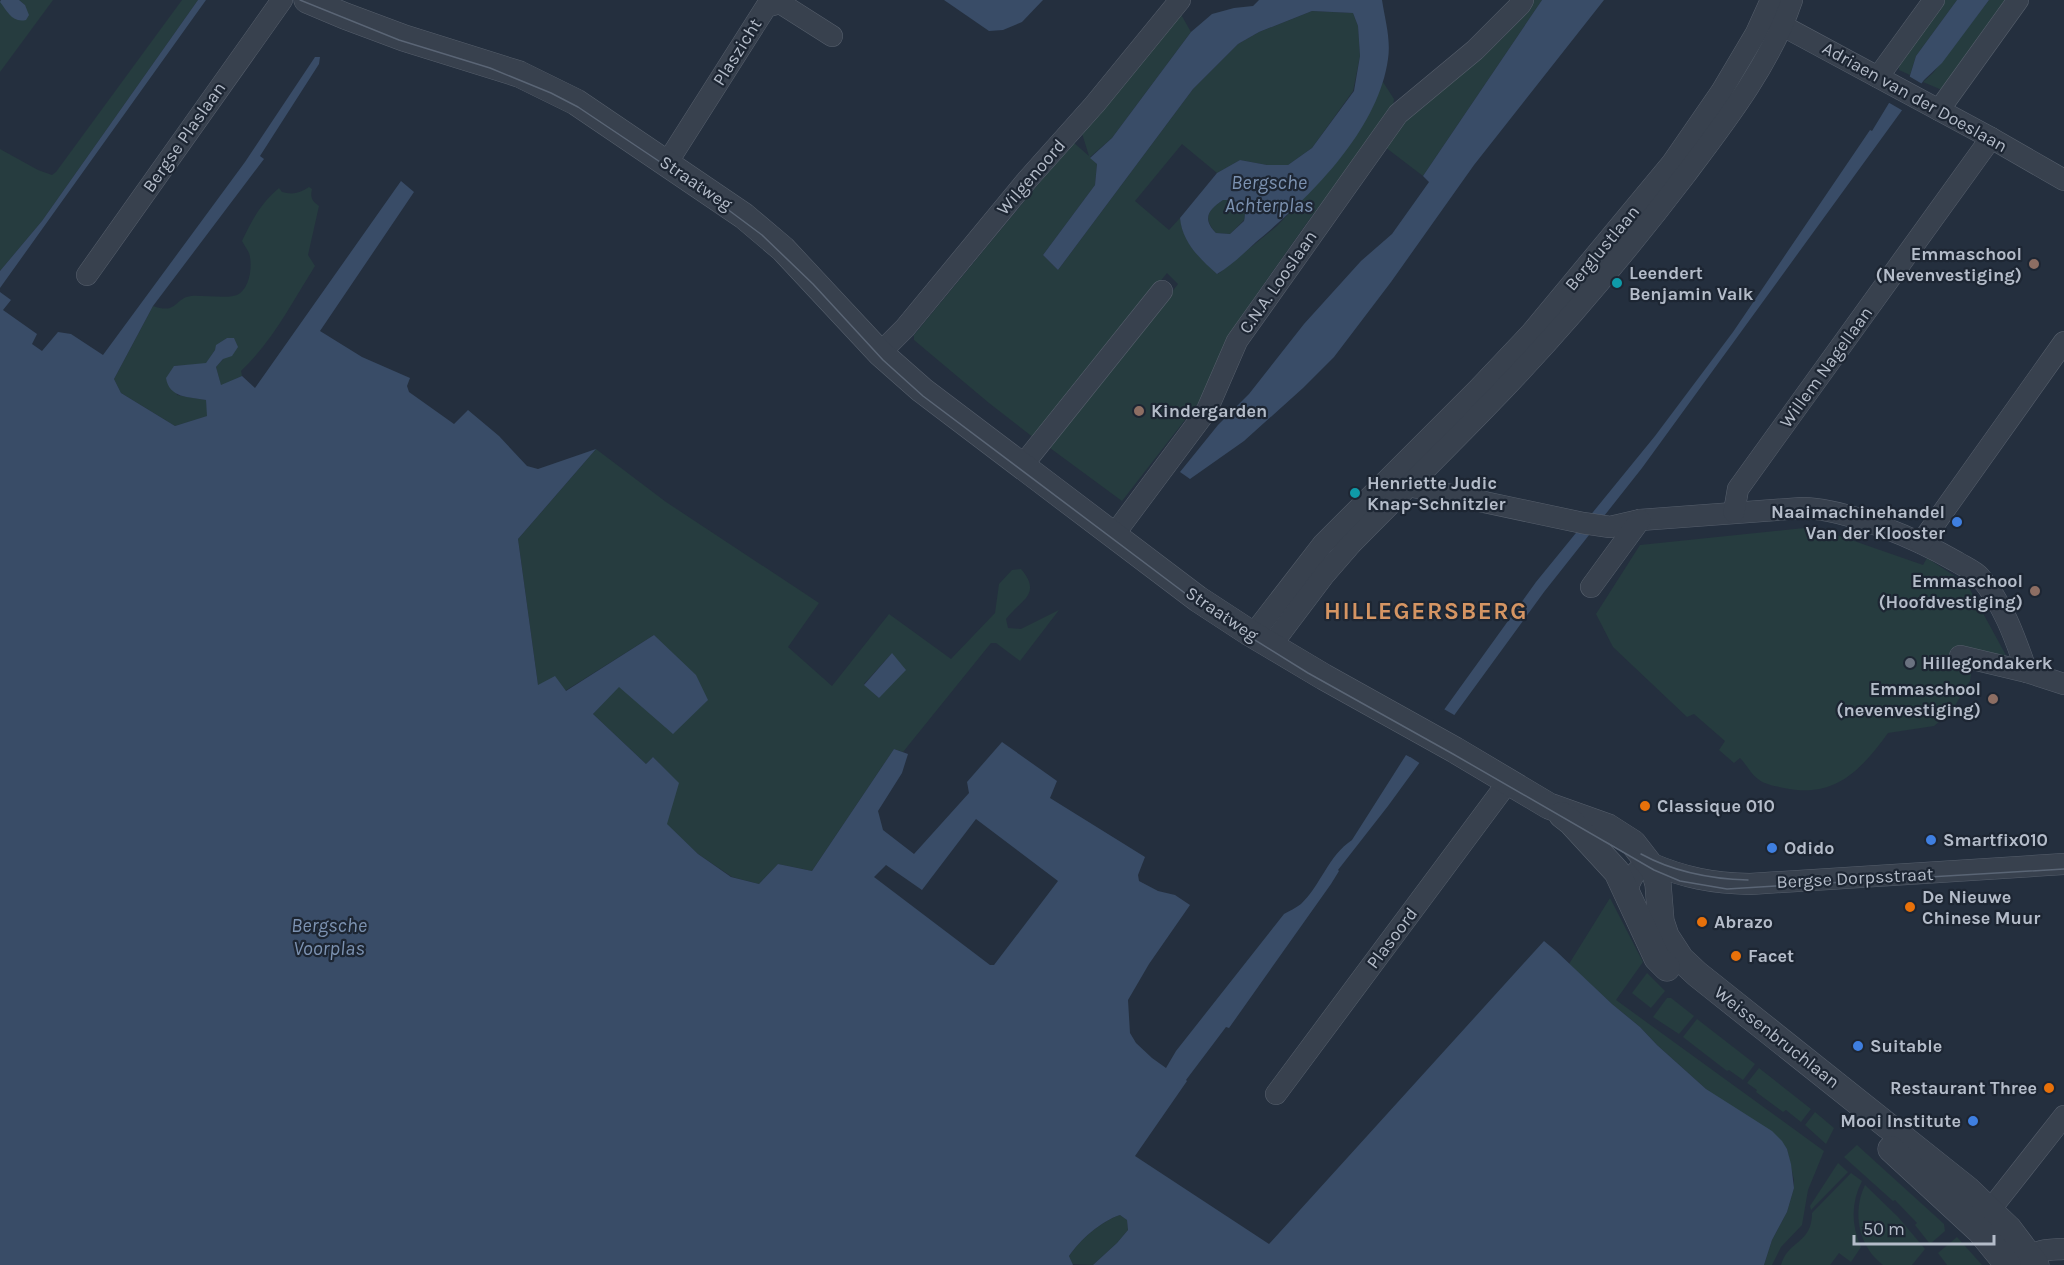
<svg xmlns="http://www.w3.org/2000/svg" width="2064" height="1265" font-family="Karla,sans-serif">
  <rect width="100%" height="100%" fill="#242f3e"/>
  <g fill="#263c3f" fill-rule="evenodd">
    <polygon points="0,0 6,9 25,5 19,0 53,0 0,72"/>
    <polygon points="182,0 198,0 42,221 0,271 0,149 38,170 52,175 56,172"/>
    <polygon points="1530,0 1542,0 1423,176 1385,147 1400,127 1418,108 1502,39 1517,21"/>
    <polygon points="1943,0 1957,0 1916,56 1910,75 1899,70 1899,61"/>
    <polygon points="1989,0 2007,0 1942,90 1923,82 1933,73"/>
    <path d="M1179,11L1191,32L1112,138L1090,157L1097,164L1095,185L1043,255L1058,270L1193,89L1238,44L1259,32L1312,11L1353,13L1358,26L1360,56L1353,91L1312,148L1288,165H1267L1240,160L1217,173L1182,144L1135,201L1169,230L1180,218C1183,242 1200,259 1218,274L1277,226L1300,202L1362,126L1383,82L1394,99L1393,106L1352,165L1311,217L1252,301L1238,323L1202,398L1122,501L1050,448L1178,284L1167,273L1034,438L989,403L914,340V335L1073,142L1089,156L1081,130Z"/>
    <path d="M309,187L312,189C310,198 312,201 319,206L308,255L315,266C293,301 272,342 241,371L242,376L221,386L216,367L223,359L234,338H227L217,345L215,350L206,364L174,366L177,395L206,400L208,416L175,426L121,393L114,379L153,306C178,315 174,298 191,296C203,295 226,299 237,295C250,289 253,265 249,253C247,249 244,245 242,241C252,220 261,203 279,188L282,192C293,195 300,193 309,187Z"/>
    <path d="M1223,200C1237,199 1248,205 1244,220L1230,234L1216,233C1203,219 1207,210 1223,200Z"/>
    <path d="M596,449L666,502L819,603L788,647L832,686L889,614L951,659L995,613L999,584L1012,570L1021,569C1043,595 1020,600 1006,619L1008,628L1021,629L1059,610L1020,661L996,643H991L903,752L894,749L812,871L778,864L759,884L732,877L698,854L666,824L678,783L653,757L646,764L593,714L619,686L668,650L654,635L565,691L538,685L518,539ZM892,653L879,698L864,684Z"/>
    <path d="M1814,527L1923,565L1927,558L1967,584L2008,659L1974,655L1970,681L1951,712L1934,726L1888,733C1861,770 1835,799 1784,788C1776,786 1765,785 1758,779C1751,774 1746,764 1740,758L1734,763L1719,750L1725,741L1694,714L1687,717L1613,647L1596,614L1640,545Z"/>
    <polygon points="1610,898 1643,962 1616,1000 1824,1151 1808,1190 1802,1225 1781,1247 1772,1265 1764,1265 1772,1240 1787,1212 1794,1188 1794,1180 1787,1149 1706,1089 1657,1045 1640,1027 1612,1004 1569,964"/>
    <polygon points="1647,973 1665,991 1651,1008 1632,993"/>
    <polygon points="1667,998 1671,998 1694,1016 1679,1034 1653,1017"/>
    <polygon points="1697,1019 1755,1064 1743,1080 1729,1070 1727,1071 1683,1037"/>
    <polygon points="1759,1068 1811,1109 1801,1122 1786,1110 1783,1112 1756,1092 1757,1090 1747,1083"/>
    <polygon points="1815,1112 1834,1128 1826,1144 1805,1125"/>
    <polygon points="1857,1145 1944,1224 1945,1231 1930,1244 1915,1225 1917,1223 1895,1200 1893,1201 1844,1157"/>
    <polygon points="1838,1163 1848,1172 1811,1210 1810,1206"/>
    <path d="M1851,1173L1862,1181C1851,1202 1851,1225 1861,1247L1851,1262L1839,1253L1830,1265H1781C1788,1240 1812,1244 1812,1213Z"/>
    <path d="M1865,1185L1898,1217L1925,1249L1912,1265H1883C1858,1246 1852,1212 1865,1185Z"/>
    <path d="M1120,1215L1127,1220L1128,1230L1117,1243L1093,1265L1072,1264L1069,1256C1080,1240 1101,1221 1120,1215Z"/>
    <polygon points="1957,1237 1982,1265 1947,1265 1938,1253"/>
  </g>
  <g fill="#394c67" fill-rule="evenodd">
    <path d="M1,0H19L25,5L29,15L26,20C12,23 8,12 0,2Z"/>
    <polygon points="198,0 206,0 0,288 0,271 42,221"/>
    <polygon points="944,0 1043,0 1022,22 1003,30 989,31"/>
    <path d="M1259,0H1382C1385,20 1391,39 1388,59C1378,131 1309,198 1256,242C1243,254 1232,265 1217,274C1200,259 1182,242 1180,218L1217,173L1240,160L1267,165H1288L1312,148L1354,91L1360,56L1358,26L1353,13L1312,11L1259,32L1238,44L1193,89L1058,270L1043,255L1095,185L1097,164L1090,158L1112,138L1191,32L1212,14L1234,8L1253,6ZM1223,200C1237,199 1248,205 1244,221L1230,234L1216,233C1202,219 1208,210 1223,200Z"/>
    <polygon points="1542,0 1604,0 1474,165 1391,282 1334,357 1303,388 1244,441 1190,479 1180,472 1218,425 1249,394 1304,324 1361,261 1392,234 1429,182 1423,176"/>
    <path d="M1957,0H1989L1942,63L1924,80L1642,468L1544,592L1388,806L1338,870L1339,871L1331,884L1229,1028L1226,1027L1186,1080L1187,1081L1135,1156L1269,1244L1544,941L1556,951L1612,1004L1640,1027L1657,1045L1706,1089L1772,1131L1782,1141L1787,1149L1791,1164L1794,1188L1787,1212L1772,1240L1764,1265H1093L1117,1243L1128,1230L1127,1220L1120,1215C1101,1221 1080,1240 1069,1256L1073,1265H0V292L11,300L3,310L37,334L32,344L42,351L58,332L71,334L103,355L245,162L315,57H320L319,64L260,156L264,159L153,306L114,379L121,393L175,426L207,416L206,400C189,397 169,398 166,378L174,366L206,363L215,350L216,345L227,338H234L238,347L232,356L223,359L216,367L221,385L242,376L255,388L401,181L414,192L320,331L362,357L410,378L407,386L409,392L454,424L468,410L499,436L527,466L538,469L596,449L518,539L538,685L555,676L566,691L654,635L696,675L708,700L673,734L619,687L593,714L646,764L653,757L679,783L667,824L698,854L731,877L759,884L778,864L812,871L894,749L908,754L902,773L878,811L883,830L914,854L969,793L967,782L1002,742L1057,781L1050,798L1145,857L1138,875L1139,881L1158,891L1175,895L1190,905L1149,964L1128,1000L1130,1033L1136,1043L1152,1058L1166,1068L1176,1051L1284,914C1289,911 1296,908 1301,904C1321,885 1328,856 1352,840L1406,755L1410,757L1536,582L1655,436L1733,332L1870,130L1872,131L1889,103L1895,100L1908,82L1916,56ZM976,819L1058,881L994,965H990L874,877L886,865L922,890Z"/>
    <polygon points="892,653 906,670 879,698 864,685"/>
  </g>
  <g fill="#242f3e">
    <polygon points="1907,75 1924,85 1918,89 1908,103 1905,112 1886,101 1895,100 1904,84 1907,82"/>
    <polygon points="1442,708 1456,716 1421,764 1404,753 1409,753"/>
  </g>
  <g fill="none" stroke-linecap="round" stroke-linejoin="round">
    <defs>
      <g id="minor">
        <polyline points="1770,19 1991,138 2064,180"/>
        <polyline points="1878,77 1934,0"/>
        <polyline points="1939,110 2018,0"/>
        <polyline points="667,163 766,7 780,3 832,36"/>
        <polyline points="87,275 282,0"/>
        <polyline points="880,353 905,328 1028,179 1095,104 1180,0"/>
        <polyline points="1021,467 1162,291"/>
        <path d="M1409,486L1583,523L1610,527L1640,520L1802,508C1848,509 1917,539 1957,562C1965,567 1975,571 1980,577C2004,605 2015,638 2027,672"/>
        <polyline points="1734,512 1738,489 1991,138"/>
        <polyline points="1113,536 1207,410 1237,341 1398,114 1475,50 1520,5 1523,0"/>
        <polyline points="1921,543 2064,342"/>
        <polyline points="1591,587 1640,520"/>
        <polyline points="1250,633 1255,632 1323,544 1477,390 1531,333 1672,163 1721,92 1756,33 1771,0"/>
        <path d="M1273,647V643L1325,574L1351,544C1407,487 1465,431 1520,372C1578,310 1634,242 1686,174C1726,121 1771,63 1792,0"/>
        <polyline points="1960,656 2027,672 2064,684"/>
        <path d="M1626,894C1630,879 1635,869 1650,863C1685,878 1712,883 1750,884L2064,864"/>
        <polyline points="1276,1094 1508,782"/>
        <polyline points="1984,1224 1990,1210 2064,1116"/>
        <path d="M2026,1265C2034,1248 2047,1250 2064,1249"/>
      </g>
      <g id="tertiary">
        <polyline points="307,0 345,16 404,38 519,74 576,102 744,216 783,249 880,353 922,390 1198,599 1250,633 1324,677 1455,750 1549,806 1608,827 1633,843 1654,870 1658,884 1661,921 1666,936 1681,959 1697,974 1967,1189 2009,1229 2036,1265"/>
        <polyline points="1562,815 1571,822 1617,872 1657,958 1667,968"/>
        <polyline points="1891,1149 1980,1231 2008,1265"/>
      </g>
    </defs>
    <use href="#minor" stroke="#565f6c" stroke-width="22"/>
    <use href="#tertiary" stroke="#565f6c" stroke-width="27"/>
    <use href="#minor" stroke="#38414e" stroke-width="21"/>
    <use href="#tertiary" stroke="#38414e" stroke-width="26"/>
    <g stroke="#5a6575" stroke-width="1.5">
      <polyline points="300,0 399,40 490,68 551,93 578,107 699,188 762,235 813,284 883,360 923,396 1210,612 1308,673 1453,754 1654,870 1680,881 1727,889 2064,869"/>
      <path d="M1641,854C1674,872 1710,879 1748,880"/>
    </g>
  </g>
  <g fill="#8d6e63" stroke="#1d2633" stroke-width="2">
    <circle cx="2034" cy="264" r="6"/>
    <circle cx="1139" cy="411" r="6"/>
    <circle cx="2035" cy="591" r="6"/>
    <circle cx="1993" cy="699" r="6"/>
  </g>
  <g fill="#0f9aa8" stroke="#1d2633" stroke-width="2">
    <circle cx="1617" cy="283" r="6"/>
    <circle cx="1355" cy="493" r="6"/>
  </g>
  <g fill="#3f7fe0" stroke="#1d2633" stroke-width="2">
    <circle cx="1957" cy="522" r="6"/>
    <circle cx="1931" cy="840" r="6"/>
    <circle cx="1772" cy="848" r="6"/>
    <circle cx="1858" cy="1046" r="6"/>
    <circle cx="1973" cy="1121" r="6"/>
  </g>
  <circle fill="#6b7280" stroke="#1d2633" stroke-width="2" cx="1910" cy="663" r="6"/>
  <g fill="#e8710a" stroke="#1d2633" stroke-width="2">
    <circle cx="1645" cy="806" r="6"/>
    <circle cx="1910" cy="907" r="6"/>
    <circle cx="1702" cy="922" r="6"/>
    <circle cx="1736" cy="956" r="6"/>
    <circle cx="2049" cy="1088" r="6"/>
  </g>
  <g text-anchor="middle" stroke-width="4.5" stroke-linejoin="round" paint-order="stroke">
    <g font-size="18" fill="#b4bcc9" stroke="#1d2633">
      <text transform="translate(737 52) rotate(-58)" y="6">Plaszicht</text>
      <text transform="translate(1915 97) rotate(29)" y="6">Adriaen van der Doeslaan</text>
      <text transform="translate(184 137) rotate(-55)" y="6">Bergse Plaslaan</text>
      <text transform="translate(1031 177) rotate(-49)" y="6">Wilgenoord</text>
      <text transform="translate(696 183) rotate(34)" y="6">Straatweg</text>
      <text transform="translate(1602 248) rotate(-50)" y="6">Berglustlaan</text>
      <text transform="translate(1278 282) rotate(-55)" y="6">C.N.A. Looslaan</text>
      <text transform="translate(1826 367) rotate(-54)" y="6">Willem Nagellaan</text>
      <text transform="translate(1222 614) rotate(34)" y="6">Straatweg</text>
      <text transform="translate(1855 878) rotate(-3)" y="6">Bergse Dorpsstraat</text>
      <text transform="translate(1392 938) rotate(-53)" y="6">Plasoord</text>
      <text transform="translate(1777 1037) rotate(38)" y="6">Weissenbruchlaan</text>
    </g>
    <g font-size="18" font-weight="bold" fill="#b4bcc9" stroke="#1d2633" text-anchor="start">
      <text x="2022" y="260" text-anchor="end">Emmaschool<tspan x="2022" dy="21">(Nevenvestiging)</tspan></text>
      <text x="1629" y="279">Leendert<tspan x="1629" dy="21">Benjamin Valk</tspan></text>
      <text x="1151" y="417">Kindergarden</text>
      <text x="1367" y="489">Henriette Judic<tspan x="1367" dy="21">Knap-Schnitzler</tspan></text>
      <text x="1945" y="518" text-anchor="end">Naaimachinehandel<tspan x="1945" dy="21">Van der Klooster</tspan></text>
      <text x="2023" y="587" text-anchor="end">Emmaschool<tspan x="2023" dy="21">(Hoofdvestiging)</tspan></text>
      <text x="1922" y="669">Hillegondakerk</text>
      <text x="1981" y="695" text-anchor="end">Emmaschool<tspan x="1981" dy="21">(nevenvestiging)</tspan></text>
      <text x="1657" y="812">Classique 010</text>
      <text x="1943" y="846">Smartfix010</text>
      <text x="1784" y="854">Odido</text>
      <text x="1922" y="903">De Nieuwe<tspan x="1922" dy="21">Chinese Muur</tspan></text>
      <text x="1714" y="928">Abrazo</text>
      <text x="1748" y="962">Facet</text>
      <text x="1870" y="1052">Suitable</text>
      <text x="2037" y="1094" text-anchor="end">Restaurant Three</text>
      <text x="1961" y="1127" text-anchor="end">Mooi Institute</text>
    </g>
    <g font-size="20" font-style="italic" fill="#7c92b1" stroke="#1d2633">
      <text x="1269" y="189">Bergsche<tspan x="1269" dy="23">Achterplas</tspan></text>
      <text x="329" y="932">Bergsche<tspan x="329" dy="23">Voorplas</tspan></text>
    </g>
    <g font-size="24" font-weight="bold" letter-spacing="1.5" fill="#d59563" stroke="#1d2633">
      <text x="1426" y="619">HILLEGERSBERG</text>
    </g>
  </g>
  <path d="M1854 1235v9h140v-9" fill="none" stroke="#b4bcc9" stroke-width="3"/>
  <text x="1863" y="1235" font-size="18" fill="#b4bcc9" stroke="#1d2633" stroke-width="4.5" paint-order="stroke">50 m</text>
</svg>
